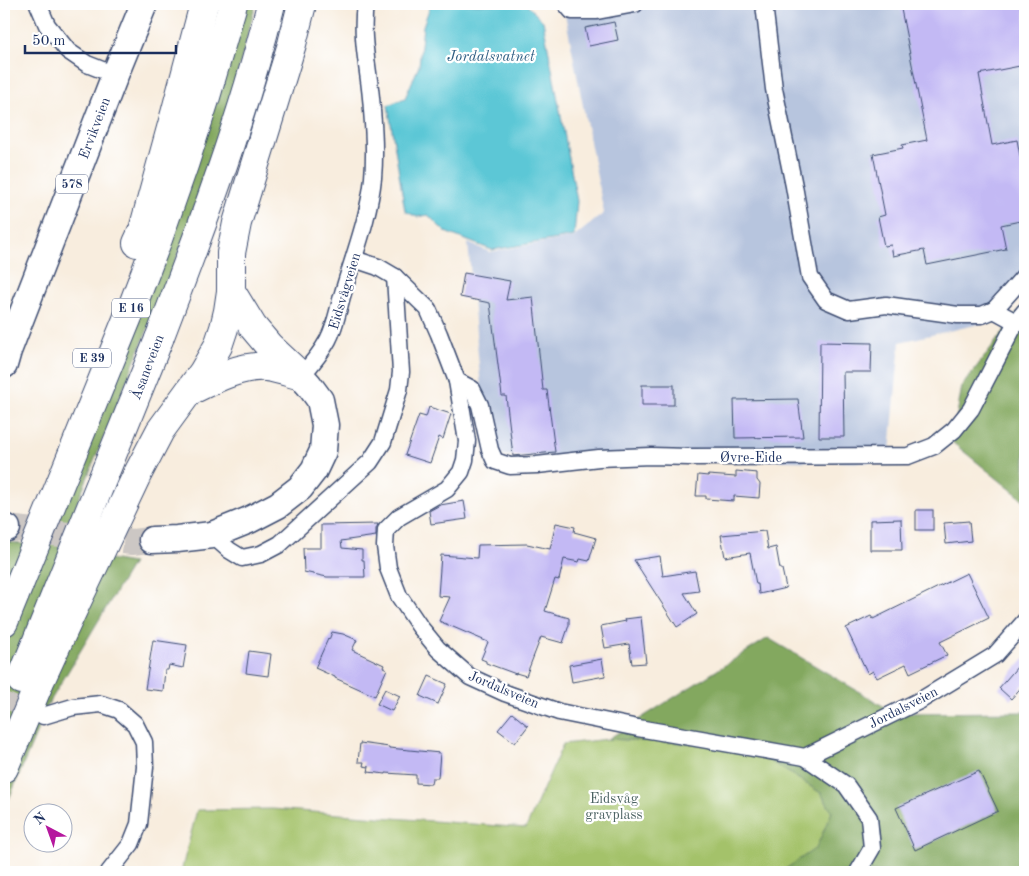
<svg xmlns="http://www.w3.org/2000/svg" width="1029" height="876" font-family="'Old Standard TT',serif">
  <rect width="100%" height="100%" fill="#fff"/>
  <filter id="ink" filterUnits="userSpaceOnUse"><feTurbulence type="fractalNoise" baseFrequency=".02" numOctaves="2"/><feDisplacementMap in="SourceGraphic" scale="10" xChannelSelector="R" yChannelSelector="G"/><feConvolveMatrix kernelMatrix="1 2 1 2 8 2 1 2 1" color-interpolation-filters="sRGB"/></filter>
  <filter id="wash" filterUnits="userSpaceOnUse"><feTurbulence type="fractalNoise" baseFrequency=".0096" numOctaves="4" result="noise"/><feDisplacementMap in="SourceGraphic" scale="20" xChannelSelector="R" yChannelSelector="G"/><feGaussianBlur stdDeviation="1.12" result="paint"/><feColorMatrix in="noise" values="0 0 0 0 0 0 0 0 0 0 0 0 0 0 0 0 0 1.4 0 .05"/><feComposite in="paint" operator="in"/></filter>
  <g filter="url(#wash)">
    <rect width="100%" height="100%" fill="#f8edde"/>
    <polygon fill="#b7c5de" points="563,4 1025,4 1025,290 993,321 900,342 889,463 487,455 468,243 490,252 574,237 604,213"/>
    <polygon fill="#a4c26a" stroke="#607864" points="608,739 723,745 756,752 821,793 832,812 816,849 781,872 181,872 197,810 272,809 526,828 563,744"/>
    <g fill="#83a85e" stroke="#4f6c5e">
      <polygon points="246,4 256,4 229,106 182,245 58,550 133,563 48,705 4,811 4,541 46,548"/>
      <polygon points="1025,303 1025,501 952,442 962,386"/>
      <polygon points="768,638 895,713 1025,712 1025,872 781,872 816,848 832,812 821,793 756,752 723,745 608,739"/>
    </g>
    <polygon fill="#5cc7d6" stroke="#3c7b9a" points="431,4 526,4 543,21 577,201 574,236 492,250 445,232 428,215 417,217 405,211 388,105 405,98 419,66 423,26"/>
    <g id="blocks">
      <g fill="#c3b9f4">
        <polygon points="900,4 1025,4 1025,65 979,74 992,145 1017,140 1025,182 1025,220 1001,225 1006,249 927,265 924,250 893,256 891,245 884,246 878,217 885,215 873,154 903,148 902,145 927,140"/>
        <polygon points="614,22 618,40 589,46 585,28"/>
        <polygon points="464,273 510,281 506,300 533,297 543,390 547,390 555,452 513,456 506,396 502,396 490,303 460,297"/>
        <polygon points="820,342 872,343 871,372 843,372 844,437 819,437"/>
        <rect x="642" y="385" width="32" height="20"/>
        <polygon points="798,399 803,437 735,438 734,400"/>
        <polygon points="429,407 451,414 443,439 439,437 430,463 405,455 419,415 426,417"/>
        <polygon points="736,471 757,473 757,480 760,484 759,498 734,496 734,501 706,499 706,496 696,496 698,475 708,476 708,475 736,477"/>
        <polygon points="464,501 467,519 431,524 429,511 440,505"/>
        <rect x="916" y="510" width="17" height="20"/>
        <polygon points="901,519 902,550 870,550 870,520"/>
        <polygon points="969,521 971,541 946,544 944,523"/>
        <polygon points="556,523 575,527 574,532 596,538 589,561 580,559 579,562 564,559 559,580 555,579 545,611 569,618 569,625 563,643 541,637 526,676 516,673 516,674 486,663 486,661 481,659 488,642 439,621 450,597 438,596 441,555 477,558 478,545 527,544 550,549"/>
        <polygon points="378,524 376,529 376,536 341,541 342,548 362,550 362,560 364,560 365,577 327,577 304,572 303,548 321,548 321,525"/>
        <polygon points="765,531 768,549 776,547 780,569 782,569 786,588 759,594 758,584 756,584 750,553 725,557 721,535"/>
        <polygon points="660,556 663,576 695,571 699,591 684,593 697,614 677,627 634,560"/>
        <polygon points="967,573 989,618 940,642 947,655 910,673 906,664 877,678 873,671 868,674 846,628 871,616 873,619"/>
        <polygon points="641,617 646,663 632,664 629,644 605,648 601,626 626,621 625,619"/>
        <polygon points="332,632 343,634 357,640 352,650 384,665 383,667 387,669 375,696 335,678 335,677 315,668 328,639 329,640"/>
        <polygon points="153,640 187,645 183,668 169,665 168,670 165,670 163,691 145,689"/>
        <polygon points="249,651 271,654 268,676 246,673"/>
        <polygon points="1025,658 1025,683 1011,699 999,688"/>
        <polygon points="602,659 605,676 572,682 569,665"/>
        <polygon points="429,676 447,684 438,704 420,696"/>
        <polygon points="385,689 400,696 392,711 377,704"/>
        <polygon points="512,713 528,726 515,743 498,730"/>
        <polygon points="360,743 389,747 389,748 440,753 438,778 432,778 431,784 416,783 416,775 386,773 386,774 368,772 369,767 363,766 364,762 358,762"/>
        <polygon points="979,771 998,811 915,850 896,808"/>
      </g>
    </g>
  </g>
  <g filter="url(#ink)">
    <use href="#blocks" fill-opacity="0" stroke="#3c4c71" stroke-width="1"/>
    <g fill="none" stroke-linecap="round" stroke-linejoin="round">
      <polyline stroke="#ccc7c4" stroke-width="16" stroke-dasharray="16 8" stroke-linecap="butt" points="4,700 36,713"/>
      <polyline stroke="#ccc7c4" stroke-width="26" stroke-dasharray="26 13" stroke-linecap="butt" points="7,528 132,542 152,540"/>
      <defs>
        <g id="minor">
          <polyline points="38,4 47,25 68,51 87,64 115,75"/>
          <polyline points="566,4 572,11 597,11 635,4"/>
          <polyline points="764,4 774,89 794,186 810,277 826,300 849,310 886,305 958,315 982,315 994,310"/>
          <polyline points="354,259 378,267 395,277 428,309 439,334 457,381 467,441 465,460 461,472 447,489 399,517 386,530 385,546 388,568 399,596 420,627 438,649 470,677 505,693 559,712 638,728 805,757 921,700 995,655 1025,621"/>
          <polyline points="1016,322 994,310 1025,275"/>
          <path d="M301,376C311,365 321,353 328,340C336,325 338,309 343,293C354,255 369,217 373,178C375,156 374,133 372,110C370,72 360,42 365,4"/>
          <polyline points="457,381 472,389 480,405 490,450 495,461 510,466 537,465 599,458 651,456 689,457 908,456 934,446 954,430 971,409 1016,322 1025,311"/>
          <polyline points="212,535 229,550 242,558 261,554 280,544 370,462 383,442 399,390 401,372 395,277"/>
          <polyline points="43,716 73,707 101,704 119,710 135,724 144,742 145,767 139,824 131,844 109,872"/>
          <polyline points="805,757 846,785 869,818 872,848 858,872"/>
        </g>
        <g id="primary">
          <polyline points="4,365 8,351 115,75 144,4"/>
          <polyline points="4,528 7,528"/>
          <polyline points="152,540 177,539 212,535 249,520 278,505 300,488 314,470 323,451 325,425 320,400 309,385 301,376"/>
        </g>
        <g id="trunk">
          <polyline points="137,243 143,230 176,110 204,4"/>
          <path d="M190,391C212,380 240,365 266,367C277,368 290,373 301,376"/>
          <polyline points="4,622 134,302 158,239 185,162 205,100 233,4"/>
          <polyline points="21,680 159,339"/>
          <polyline points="4,768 41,679 72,612 137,475 160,431 203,372 218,346 224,328 228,311 231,291"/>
        </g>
        <g id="motorway">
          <path d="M159,339C201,229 243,118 271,4"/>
          <polyline points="301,376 269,346 253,327 231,291 231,253 237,223 292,44 302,4"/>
        </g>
      </defs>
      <use href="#minor" stroke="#3c4c71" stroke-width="19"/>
      <use href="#primary" stroke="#3c4c71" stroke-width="29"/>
      <use href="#trunk" stroke="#3c4c71" stroke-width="30"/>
      <use href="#motorway" stroke="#3c4c71" stroke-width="30"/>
      <use href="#minor" stroke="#fff" stroke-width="16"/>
      <use href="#primary" stroke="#fff" stroke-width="26"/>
      <use href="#trunk" stroke="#fff" stroke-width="28"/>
      <use href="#motorway" stroke="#fff" stroke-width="28"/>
    </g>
  </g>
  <g text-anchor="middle" stroke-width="4.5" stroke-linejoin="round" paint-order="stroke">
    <g fill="#fff" stroke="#5f6d8e" stroke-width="1">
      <rect x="56" y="174.5" width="32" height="19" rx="4"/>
      <rect x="112" y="298.5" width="38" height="19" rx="4"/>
      <rect x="73" y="348.5" width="38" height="19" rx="4"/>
    </g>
    <g font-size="12" font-weight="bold" fill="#1b2f5e">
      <text x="72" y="188">578</text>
      <text x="131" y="312">E 16</text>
      <text x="92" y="362">E 39</text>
    </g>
    <g font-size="14" fill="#1b2f5e" stroke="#fff">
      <text transform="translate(94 128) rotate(-69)" y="5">Ervikveien</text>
      <text transform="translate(344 291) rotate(-73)" y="5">Eidsvågveien</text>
      <text transform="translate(147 367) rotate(-69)" y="5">Åsaneveien</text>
      <text x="751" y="462">Øvre-Eide</text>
      <text transform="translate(504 689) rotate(23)" y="5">Jordalsveien</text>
      <text transform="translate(903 707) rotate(-27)" y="5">Jordalsveien</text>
    </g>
    <g font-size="14" fill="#4b6262" stroke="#fff">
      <text x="614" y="803">Eidsvåg<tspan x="614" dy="16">gravplass</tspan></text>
    </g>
    <g font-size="15" font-style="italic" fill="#2e5d82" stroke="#fff">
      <text x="491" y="61">Jordalsvatnet</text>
    </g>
  </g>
  <rect width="1029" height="876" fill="none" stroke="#fff" stroke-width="20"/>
  <g transform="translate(48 828) rotate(319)"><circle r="24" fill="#ffffff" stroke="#a4acbf"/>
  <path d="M0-4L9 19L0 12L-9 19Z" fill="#b5179e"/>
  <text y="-8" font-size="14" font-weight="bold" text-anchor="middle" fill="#1b2f5e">N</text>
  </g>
  <path d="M25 45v8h151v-8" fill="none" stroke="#1b2f5e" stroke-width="2.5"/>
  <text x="32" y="45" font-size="15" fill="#1b2f5e" stroke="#ffffff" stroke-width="4" paint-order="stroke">50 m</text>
</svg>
